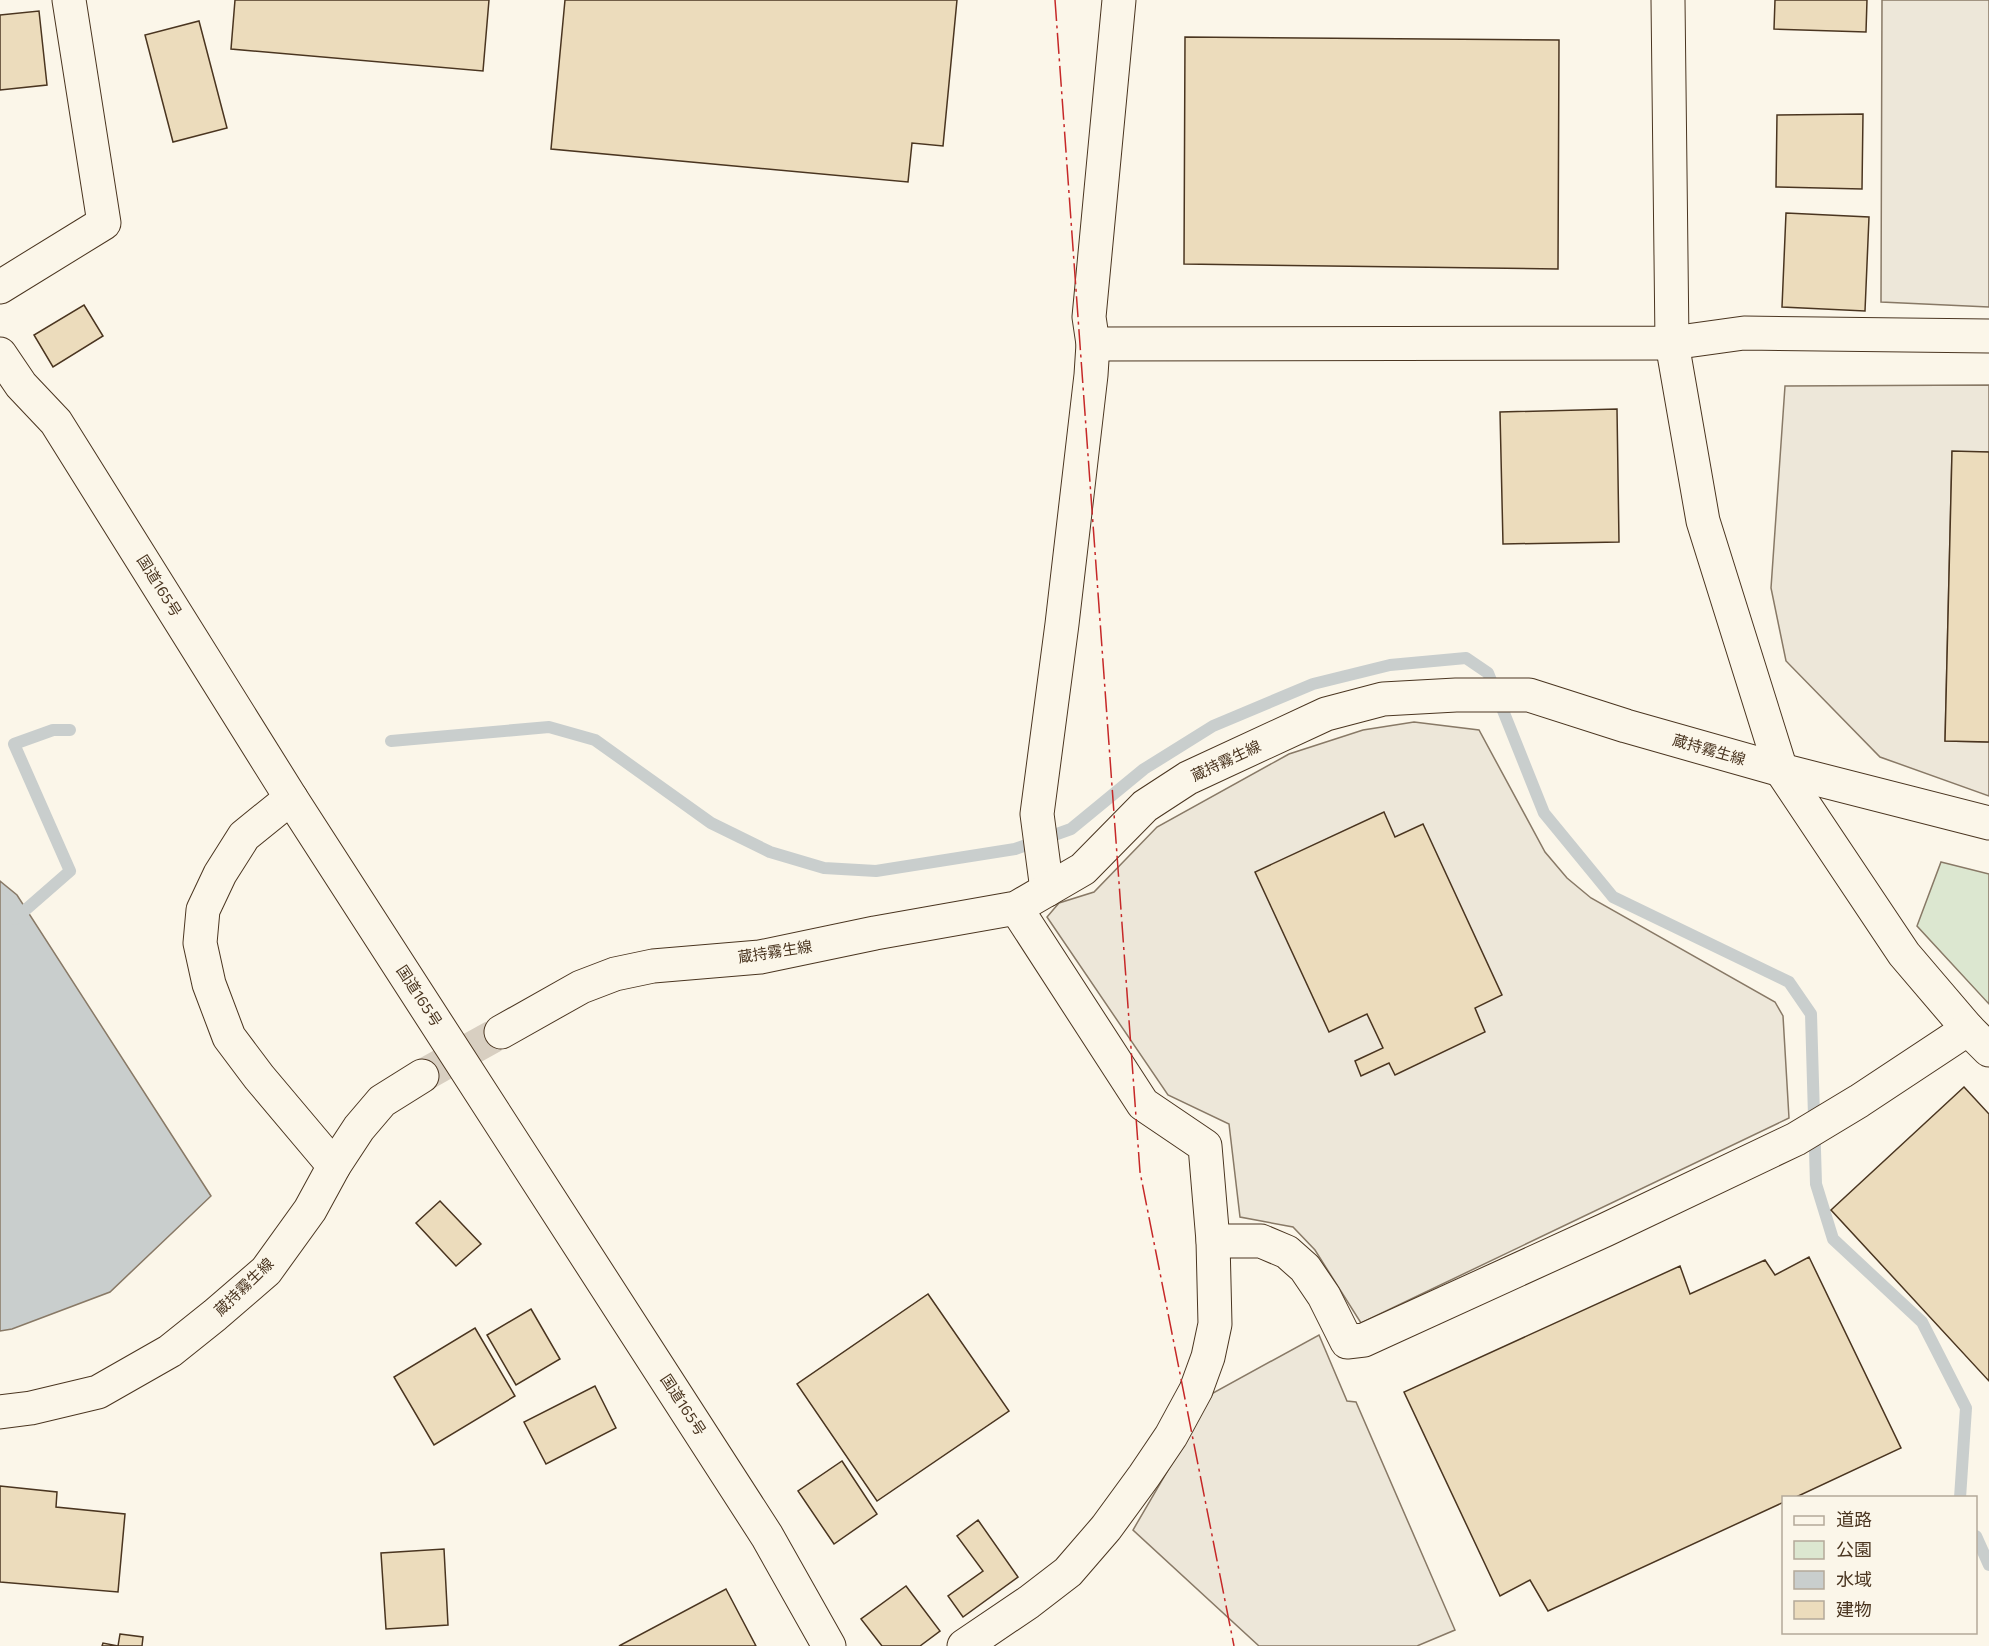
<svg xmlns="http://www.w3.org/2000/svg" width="1989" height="1646" font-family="Commissioner,'Noto Sans JP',sans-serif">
  <rect width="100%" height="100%" fill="#fbf6e9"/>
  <polygon fill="#dce7d0" stroke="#887966" stroke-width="1.5" points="1941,862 1989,874 1989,1004 1917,926"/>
  <g fill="#ede7d9" stroke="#887966" stroke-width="1.5">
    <polygon points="1882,0 1989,0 1989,307 1881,302"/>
    <polygon points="1989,385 1989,452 1952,452 1945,741 1989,742 1989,796 1880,757 1786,661 1771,588 1785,386"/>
    <polygon points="1414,722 1479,730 1545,852 1567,878 1591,898 1775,1002 1783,1016 1789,1118 1361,1323 1315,1250 1293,1227 1240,1217 1229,1124 1168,1095 1047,917 1059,903 1094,892 1157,827 1289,754 1363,730"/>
    <polygon points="1319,1335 1347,1401 1356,1402 1455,1630 1417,1646 1259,1646 1133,1530 1213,1393"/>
  </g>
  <polygon fill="#c9cecd" stroke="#887966" stroke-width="1.5" points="0,881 17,895 211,1196 110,1292 12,1329 0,1331"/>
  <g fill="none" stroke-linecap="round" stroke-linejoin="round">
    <g stroke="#c9cecd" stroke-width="12">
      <polyline points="391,741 549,727 595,740 711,823 770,852 824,868 876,871 1015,849 1071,829 1144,769 1213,726 1313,684 1390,665 1466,658 1488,673 1544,813 1613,897 1789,982 1811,1014 1816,1184 1833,1239 1922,1322 1966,1408 1960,1498"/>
      <polyline points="15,919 70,871 14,744 53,730 70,730"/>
      <polyline points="1976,1536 1989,1565"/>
    </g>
  </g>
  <g fill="#ecdcbc" stroke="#4a3520" stroke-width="1.5">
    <polygon points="235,0 489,0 483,71 231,49"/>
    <polygon points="565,0 957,0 943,146 912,143 908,182 551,149"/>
    <polygon points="1775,0 1867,0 1866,32 1774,29"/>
    <polygon points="39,11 47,85 0,90 0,15"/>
    <polygon points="199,21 227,128 173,142 145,35"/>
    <polygon points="1185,37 1559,40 1558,269 1184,264"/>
    <polygon points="1863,114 1862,189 1776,187 1777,115"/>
    <polygon points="1786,213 1869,217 1865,311 1782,307"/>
    <polygon points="84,305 103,336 53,367 34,335"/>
    <polygon points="1617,409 1619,542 1503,544 1500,412"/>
    <polygon points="1952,451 1989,452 1989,742 1945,741"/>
    <polygon points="1384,812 1395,837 1423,824 1502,995 1475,1008 1485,1032 1395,1075 1389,1063 1361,1076 1355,1061 1383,1048 1367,1014 1329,1032 1255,872"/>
    <polygon points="1964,1087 1989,1114 1989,1381 1831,1210"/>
    <polygon points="440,1201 481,1244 456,1266 416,1223"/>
    <polygon points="1809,1257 1901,1448 1794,1498 1784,1498 1784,1502 1548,1611 1530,1580 1500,1596 1404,1392 1680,1266 1690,1294 1765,1260 1775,1275"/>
    <polygon points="928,1294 1009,1411 877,1501 797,1384"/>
    <polygon points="531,1309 560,1359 516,1385 487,1335"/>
    <polygon points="475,1328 515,1396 434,1445 394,1377"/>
    <polygon points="595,1386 616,1428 546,1464 524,1422"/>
    <polygon points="842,1461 877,1514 834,1544 798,1491"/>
    <polygon points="0,1486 57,1492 56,1507 125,1514 118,1592 0,1582"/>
    <polygon points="978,1520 1018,1577 963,1617 948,1596 983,1571 957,1536"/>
    <polygon points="444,1549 448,1625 386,1629 381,1553"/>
    <polygon points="906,1586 940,1631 920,1646 882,1646 861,1619"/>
    <polygon points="726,1589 756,1646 619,1646"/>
    <polygon points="120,1634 143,1637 142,1646 102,1646 103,1643 118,1646"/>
  </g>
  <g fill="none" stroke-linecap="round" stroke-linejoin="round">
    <polyline stroke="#d8cfc1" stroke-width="33" stroke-dasharray="33 16" stroke-linecap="butt" points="422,1076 501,1032"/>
    <defs>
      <g id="minor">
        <polyline points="1668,0 1672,343 1703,521 1781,770 1904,954 1968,1029 1989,1050"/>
        <polyline points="0,287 104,223 69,0"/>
        <polyline points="1093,344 1672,343 1744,333 1989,336"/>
        <polyline points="291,798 244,836 220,874 203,910 200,943 209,984 229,1037 259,1077 334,1166"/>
        <polyline points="1047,890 1037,814 1062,624 1091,375 1093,344 1089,317 1119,0"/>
        <polyline points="1213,1241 1261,1241 1287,1252 1305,1268 1324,1296 1347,1342 1364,1340 1605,1230 1796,1139 1859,1101 1968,1029"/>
        <polyline points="964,1646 1029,1602 1068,1572 1106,1528 1144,1476 1171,1436 1196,1390 1208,1357 1215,1324 1213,1241 1205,1146 1143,1104 1016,908"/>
      </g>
      <g id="major">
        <polyline points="501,1032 581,987 615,974 653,966 760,957 875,933 1016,908 1083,869 1145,806 1188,778 1326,714 1383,699 1456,695 1529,695 1626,726 1781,770 1989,823"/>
        <polyline points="0,1412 31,1408 98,1392 170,1351 215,1315 266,1271 310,1210 334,1166 359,1128 382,1101 422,1076"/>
      </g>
      <polyline id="highway" points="0,354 21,385 56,422 291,798 767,1536 829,1646"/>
    </defs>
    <use href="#minor" stroke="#4a3520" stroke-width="35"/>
    <use href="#major" stroke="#4a3520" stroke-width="35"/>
    <use href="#highway" stroke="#4a3520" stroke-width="35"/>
    <use href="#minor" stroke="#fbf6e9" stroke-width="33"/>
    <use href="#major" stroke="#fbf6e9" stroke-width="33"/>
    <use href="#highway" stroke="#fbf6e9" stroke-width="33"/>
    <polyline stroke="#c62828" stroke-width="1.5" stroke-dasharray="21 4.5 3 4.5" stroke-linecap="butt" points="1055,0 1140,1172 1234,1646"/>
  </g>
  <g text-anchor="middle" stroke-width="4.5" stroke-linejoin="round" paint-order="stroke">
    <g font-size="15" fill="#4a3520" stroke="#fbf6e9">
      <text transform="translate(159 586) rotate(58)" y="5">国道165号</text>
      <text transform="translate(1709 750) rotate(16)" y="5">蔵持霧生線</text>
      <text transform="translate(1226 761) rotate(-25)" y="5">蔵持霧生線</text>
      <text transform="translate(775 952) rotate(-9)" y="5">蔵持霧生線</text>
      <text transform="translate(419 996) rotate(57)" y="5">国道165号</text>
      <text transform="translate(244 1287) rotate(-44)" y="5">蔵持霧生線</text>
      <text transform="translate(683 1405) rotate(57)" y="5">国道165号</text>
    </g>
  </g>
  <rect x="1782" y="1496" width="195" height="138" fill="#fbf6e9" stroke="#b4a999" stroke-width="1.5"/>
  <rect x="1794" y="1516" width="30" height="9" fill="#fbf6e9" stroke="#b4a999" stroke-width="1.5"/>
  <text x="1836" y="1526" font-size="18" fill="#4a3520">道路</text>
  <rect x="1794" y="1541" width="30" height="18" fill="#dce7d0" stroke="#b4a999" stroke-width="1.5"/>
  <text x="1836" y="1556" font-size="18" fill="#4a3520">公園</text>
  <rect x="1794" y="1571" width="30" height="18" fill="#c9cecd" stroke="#b4a999" stroke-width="1.5"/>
  <text x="1836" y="1586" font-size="18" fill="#4a3520">水域</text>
  <rect x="1794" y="1601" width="30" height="18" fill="#ecdcbc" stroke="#b4a999" stroke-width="1.5"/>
  <text x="1836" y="1616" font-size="18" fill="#4a3520">建物</text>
</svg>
